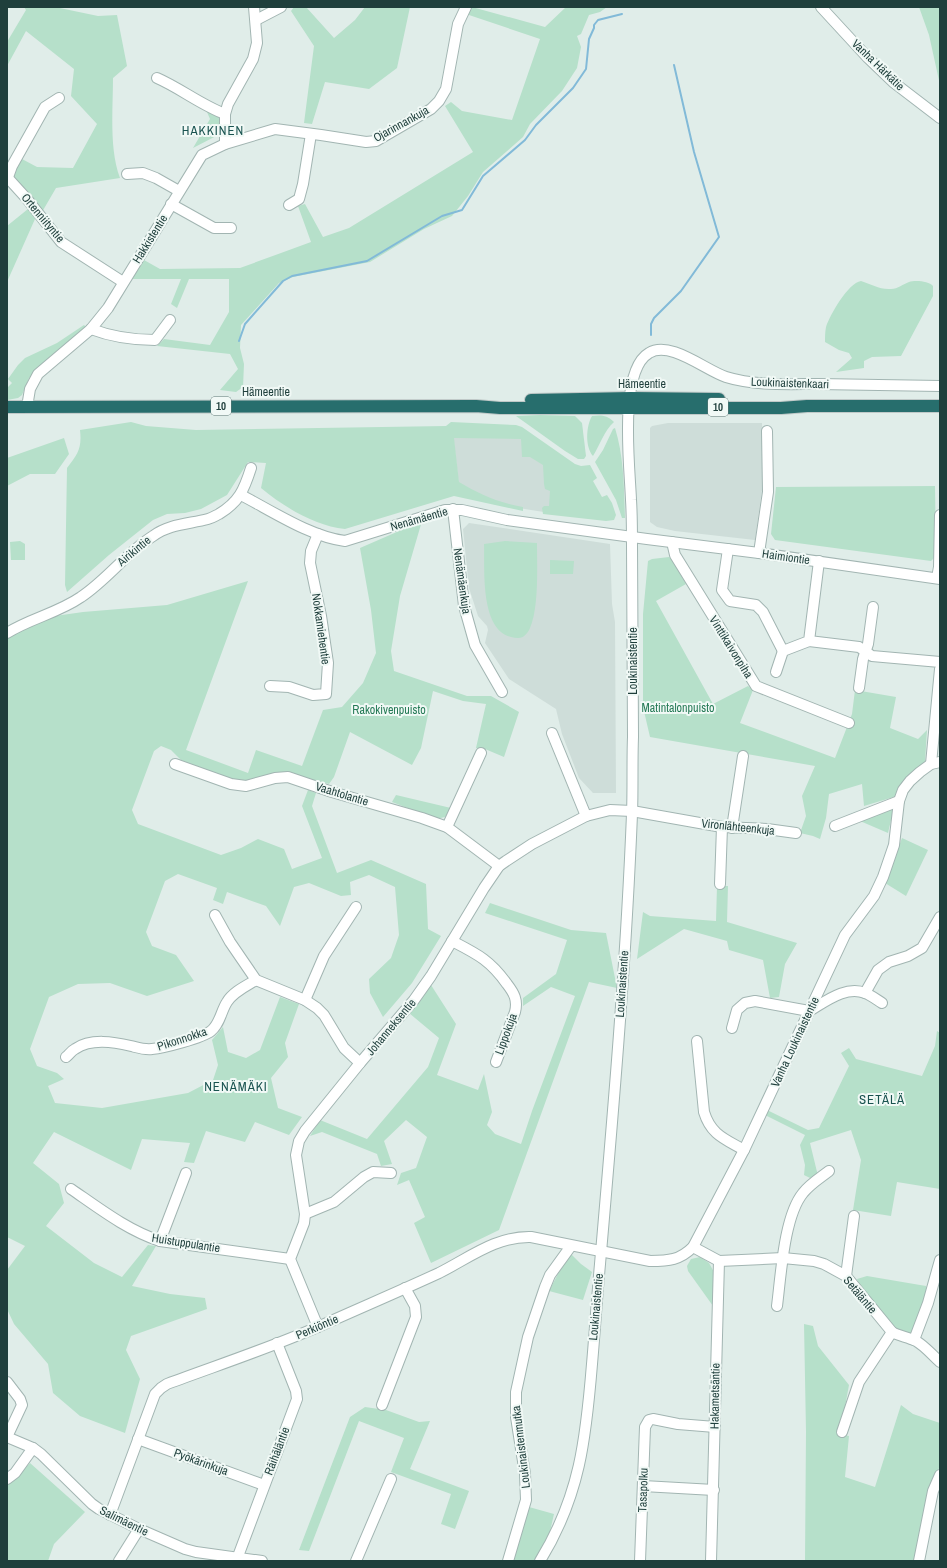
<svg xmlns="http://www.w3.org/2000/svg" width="947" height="1568" font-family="'Archivo Narrow',sans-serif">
  <rect width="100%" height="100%" fill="#e0ede9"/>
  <g fill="#ceddd9">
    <polygon points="668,423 762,423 762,490 755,540 675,531 657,527 650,522 650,428 652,426"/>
    <polygon points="452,426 511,426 533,444 569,516 493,504 460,494"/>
    <polygon points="469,523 610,544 612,604 615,622 616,793 593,793 579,778 562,734 556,709 509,679 485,643 488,630 487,626 478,616 469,588 463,529"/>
  </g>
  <g fill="#b6e0ca">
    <path d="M24,7H55L98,16L117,15L127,66L113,78C113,109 109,149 120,178L56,188L42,212L35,219L7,282V226L28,209L9,182L22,159L37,167L73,168L97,124L71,96L74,69L26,31L7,66V42L26,10Z"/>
    <polygon points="294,7 306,7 334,38 355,20 365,7 410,7 397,68 369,89 325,82 312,124 304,123 314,46 291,11"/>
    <polygon points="472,7 545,27 566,7 607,7 600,12 589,15 581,34 577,36 581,47 577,68 562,91 530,124 523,137 483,172 468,196 452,216 424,229 370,262 293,277 279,283 241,325 240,348 244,364 243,387 236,392 220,390 238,369 230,354 157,346 164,339 210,345 229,312 229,279 189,279 177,308 171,304 181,279 132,279 144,260 160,269 240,268 311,242 298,206 305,204 323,237 349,228 473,152 445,106 451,102 462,111 512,120 540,39 466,14"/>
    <polygon points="919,7 940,7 940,85 929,35"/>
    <path d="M210,110C220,117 223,121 220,134L193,148L210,119L207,112Z"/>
    <path d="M861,281C871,284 880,290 891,289C898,289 903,284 909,282C915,280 929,281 933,286V296L901,356L872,357L864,361V368L836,372L852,358L849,353L839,350L825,342C825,337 825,332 826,327C830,315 848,283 861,281Z"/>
    <polygon points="84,325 86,327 39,368 29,378 22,395 18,398 7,400 7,388 12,383 8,379 18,365 25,358 57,343"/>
    <polygon points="540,415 575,416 582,423 586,456 584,459 578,459 565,451 516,416"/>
    <path d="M592,416C601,415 607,415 614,422C604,431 600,445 593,456C585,447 586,426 592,416Z"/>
    <path d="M131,422L146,426L196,430L446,426L451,422L516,425L522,427L575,464L581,466L590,465L597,478L593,481L602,497L607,495L612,503L616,515L614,520L606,521L543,514L542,508L544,506H549L550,491L545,489L544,484L543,465L530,457H522L521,439L454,438L459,482C479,494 499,503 523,507V511L454,496L345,529C315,526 284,507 261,488L266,463L248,462L227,495L201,509L185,513L167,514L153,520L109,555L67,592L65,585L67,468C78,454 82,448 80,430Z"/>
    <path d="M615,428C624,457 624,488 625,518H622L616,500L595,462L603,450L613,429Z"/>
    <polygon points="64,438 69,454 55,474 30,474 7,486 7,458"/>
    <polygon points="935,486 936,556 931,561 775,540 771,534 776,487"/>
    <polygon points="422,521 400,596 391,651 394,671 467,696 491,696 519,712 504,757 485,749 476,748 486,704 463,701 433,691 421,748 412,765 350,732 334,777 329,784 282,772 252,780 239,781 226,778 181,760 171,750 161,746 154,751 132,810 138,824 221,855 241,848 258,839 284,849 292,869 322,858 302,806 308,790 316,793 312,806 337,873 371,860 426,884 428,929 441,936 412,983 383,1017 370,993 369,979 391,958 399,935 395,887 369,875 350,882 351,895 341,896 309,883 294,887 280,926 266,906 227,892 223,904 213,900 217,888 178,874 165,881 146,932 152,946 176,955 194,981 147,996 110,983 78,984 49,997 30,1049 37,1066 57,1073 64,1079 48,1086 55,1103 102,1108 188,1093 213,1080 218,1065 212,1040 223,1027 228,1052 246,1058 260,1050 280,997 299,1004 285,1043 288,1057 271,1078 278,1108 302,1117 289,1135 255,1122 245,1142 206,1131 194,1163 184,1162 190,1143 142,1139 131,1170 54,1132 33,1163 59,1184 64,1203 46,1226 94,1263 122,1277 148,1245 156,1246 132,1286 170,1294 205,1298 207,1309 131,1336 126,1350 140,1379 125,1433 80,1416 53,1393 48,1364 14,1324 7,1309 7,1270 25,1246 7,1237 7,638 21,630 55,616 83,612 167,605 248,581 186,750 248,773 256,750 302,766 323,710 342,707 363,683 376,653 371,610 360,548"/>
    <polygon points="20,541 25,544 25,560 11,560 10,542"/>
    <path d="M505,541L537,543C537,567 539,607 530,628C528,633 523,639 517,638C479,636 485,571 484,544Z"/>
    <polygon points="669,557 673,561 686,584 656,601 713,704 748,686 753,690 740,723 835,758 852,714 855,690 896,697 890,728 918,739 927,730 925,762 897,796 864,806 862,784 829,794 826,818 820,839 813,836 800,833 806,816 802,796 815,766 650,737 643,707 643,614 648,561 652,559"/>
    <polygon points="550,560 574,561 573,574 550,574"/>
    <polygon points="396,795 451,808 445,817 436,819 392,802"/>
    <polygon points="894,807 888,833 860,821"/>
    <polygon points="902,838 928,850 906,896 885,883"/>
    <polygon points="717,886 728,886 727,922 797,943 785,964 779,997 770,998 763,960 729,950 727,941 684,929 637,959 643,912 650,916 716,921"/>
    <polygon points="490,903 571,930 606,933 617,988 589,982 499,1230 431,1263 414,1223 425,1217 409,1180 397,1185 401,1173 416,1168 427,1137 406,1120 384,1141 392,1164 381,1166 377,1154 322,1132 310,1136 320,1120 367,1139 428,1067 439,1038 409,1013 431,985 456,1024 437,1075 478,1090 484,1074 492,1112 487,1125 495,1134 521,1144 532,1111 575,996 551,987 523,1006 523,998 556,974 567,940 485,913"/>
    <polygon points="937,1031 940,1033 940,1189 897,1182 891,1216 853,1210 861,1160 851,1130 810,1143 818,1176 810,1178 804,1175 805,1165 800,1145 805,1135 765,1115 767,1110 808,1130 819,1128 849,1066 841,1053 849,1048 856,1059 922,1076 935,1046"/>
    <polygon points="571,1254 581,1264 592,1272 583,1300 549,1291 559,1272"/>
    <polygon points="700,1257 709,1263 714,1272 713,1306 688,1271 687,1266 691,1259"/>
    <path d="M867,1276L926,1286C927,1301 920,1321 911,1333L898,1331L885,1322L859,1285L857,1279Z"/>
    <polygon points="804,1324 813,1326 818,1346 849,1385 840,1434 849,1436 845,1477 875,1487 901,1405 913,1414 940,1423 940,1466 927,1494 915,1561 805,1561 806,1432"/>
    <polygon points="365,1407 386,1410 419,1422 430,1421 410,1469 469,1491 455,1529 441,1524 451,1494 391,1472 404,1438 359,1421 309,1551 299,1550 350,1417"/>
    <polygon points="30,1463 85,1512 54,1544 48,1561 7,1561 7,1481 17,1477"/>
    <polygon points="529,1507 554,1514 549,1536 536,1561 513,1561"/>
  </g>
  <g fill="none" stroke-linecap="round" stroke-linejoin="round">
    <g stroke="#82bad8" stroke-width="2">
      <polyline points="651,335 651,324 654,318 681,291 719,237 694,152 674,65"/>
      <polyline points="239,341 245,324 283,281 292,276 367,261 442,216 462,210 483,176 525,140 536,125 573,88 586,69 589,39 594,28 594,25 598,20 622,14"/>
    </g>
    <defs>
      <g id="minor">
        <polyline points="821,7 868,58 893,82 940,118"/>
        <polyline points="256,20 281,7"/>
        <path d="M157,78C180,88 201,105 225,114"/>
        <polyline points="225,144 225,114 228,104 253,59 257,43 254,7"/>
        <polyline points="127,174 143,173 156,178 179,191"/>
        <polyline points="7,177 27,199 61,242 123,282"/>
        <polyline points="8,177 12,166 45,107 59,98"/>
        <polyline points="171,204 214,228 231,228"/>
        <polyline points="289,205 299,199 303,184 311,134"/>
        <path d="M91,329C112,337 132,340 155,340L170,320"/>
        <polyline points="27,407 30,389 38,374 91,329 108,308 202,155 225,144 275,129 321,135 366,142 376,141 431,109 439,101 446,89 458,24 466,7"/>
        <path d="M241,495C272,511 311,537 345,541L445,510H462L507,520L647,539L759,553L940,579"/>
        <polyline points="453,509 464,606 475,645 502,692"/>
        <polyline points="672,542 675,555 756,686 849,723"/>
        <polyline points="728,549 722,590 730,601 756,605 763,612 783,651"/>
        <polyline points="759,553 768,492 767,431"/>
        <polyline points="937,578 939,567 940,515"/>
        <path d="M7,633C31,618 58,613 81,597C107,580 126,553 153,536C169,524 189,524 208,519C212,518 215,516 219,514C239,502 244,490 251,468"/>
        <polyline points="809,641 859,647 872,656 940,662"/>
        <polyline points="776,672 783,651 809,641 819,561"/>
        <polyline points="270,686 289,687 313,695 326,694 328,663 321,616 310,563 311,551 318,534"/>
        <polyline points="859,688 863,659 868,644 873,607"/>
        <polyline points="552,733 586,816"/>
        <polyline points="175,764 231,784 246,786 275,778 288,777 332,792 422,818 447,827 499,866"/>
        <polyline points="931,764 940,669"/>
        <polyline points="835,826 899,801"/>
        <polyline points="447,827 481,753"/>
        <polyline points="732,828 743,756"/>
        <polyline points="720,884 722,827"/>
        <polyline points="215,915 230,942 256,980 305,1000 317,1008 324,1015 344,1048 360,1063"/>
        <path d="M452,941C477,954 490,960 507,984C514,993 518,1000 515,1012L496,1062"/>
        <polyline points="865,993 878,970 889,962 908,956 922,948 940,917"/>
        <polyline points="305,1000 324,956 356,907"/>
        <path d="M809,1011C825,1002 846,985 865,993C871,995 877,1000 882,1003"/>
        <polyline points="732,1028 737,1010 745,1003 755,1001 809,1011"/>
        <path d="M697,1041L704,1112C711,1135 725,1139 744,1150"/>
        <path d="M66,1057C69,1055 71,1051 75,1049C91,1038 114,1042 131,1046C139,1048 145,1050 152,1049C164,1048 202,1038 211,1031C220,1024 221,1011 227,1002C233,992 246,986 256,980"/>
        <path d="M71,1189C100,1209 127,1230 160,1241L290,1259"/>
        <polyline points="305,1214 334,1202 364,1177 373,1172 391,1173"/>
        <polyline points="160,1241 186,1173"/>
        <polyline points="693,1247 719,1261 711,1561"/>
        <path d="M719,1261L783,1258L814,1261L824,1264L846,1276L892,1332C899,1336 908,1337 916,1341C925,1346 932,1355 940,1362"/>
        <polyline points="846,1276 854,1216"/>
        <path d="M777,1306C781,1275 784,1216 803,1193C810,1184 820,1178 829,1171"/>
        <polyline points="318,1327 290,1259 304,1223 305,1214 296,1155 299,1141 305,1131 360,1063 414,1000 431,976 484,888 499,866 506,861 532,844 586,816 610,810 632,811 722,827 767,829 796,833"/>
        <polyline points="914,1340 928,1303 940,1260"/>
        <polyline points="7,1382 20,1399 22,1405 7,1437"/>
        <polyline points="382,1405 416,1317 415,1306 405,1288"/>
        <polyline points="842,1432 859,1382 892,1332"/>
        <polyline points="7,1437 33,1448 41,1454 92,1504 99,1509 139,1529 185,1549 196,1552 262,1561"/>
        <polyline points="138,1439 264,1485"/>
        <polyline points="7,1479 15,1473 33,1448"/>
        <polyline points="643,1486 714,1490"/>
        <path d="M110,1515L155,1394L161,1388L167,1384C218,1365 270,1348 320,1326C360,1308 400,1291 439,1273C469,1258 496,1236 531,1237L650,1261C669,1261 680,1260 693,1247L744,1150L845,935L874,896L883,877L894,845L899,801L903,790L910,781L920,772L931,764L940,762"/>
        <polyline points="237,1559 297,1399 296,1391 277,1343"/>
        <polyline points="119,1561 139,1529"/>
        <polyline points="356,1561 391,1479"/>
        <polyline points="508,1561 526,1500 525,1474 516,1417 516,1392 528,1337 545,1287 550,1275 571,1246"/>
        <path d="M540,1561C580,1496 586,1438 592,1364C595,1330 597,1297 600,1264C613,1114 626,964 632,814C633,788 632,763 633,737C633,674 632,610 632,546C632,531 632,515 631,500C630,469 618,371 649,353C670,340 705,370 726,377C755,386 787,384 818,384C858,385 899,385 940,386"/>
        <polyline points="640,1561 645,1427 649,1420 653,1419 678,1424 715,1427"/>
        <polyline points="919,1561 933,1491 940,1475"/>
      </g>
      <g id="highway">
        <polyline points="531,400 631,398 719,399"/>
        <polyline points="7,407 476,406 500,408 781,408 807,406 940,406"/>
      </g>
    </defs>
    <use href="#minor" stroke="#a2b5b2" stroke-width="12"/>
    <use href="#highway" stroke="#c0c9c8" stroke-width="14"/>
    <use href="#minor" stroke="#fff" stroke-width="10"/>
    <use href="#highway" stroke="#276e6d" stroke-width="12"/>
  </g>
  <g text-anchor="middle" stroke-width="4" stroke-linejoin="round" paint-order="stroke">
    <g fill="#f1f9f6" stroke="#5e7774" stroke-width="1">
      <rect x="211" y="397" width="20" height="18" rx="3"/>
      <rect x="708" y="398" width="20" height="18" rx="3"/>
    </g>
    <g font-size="11" font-weight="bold" fill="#1f3f3c">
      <text x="221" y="410">10</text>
      <text x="718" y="411">10</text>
    </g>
    <g font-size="12" fill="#1f3f3c" stroke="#f1f9f6">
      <text transform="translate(878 65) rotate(44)" y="4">Vanha Härkätie</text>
      <text transform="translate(401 124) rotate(-29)" y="4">Ojarinnankuja</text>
      <text transform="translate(43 218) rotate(50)" y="4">Ortenniityntie</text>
      <text transform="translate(150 239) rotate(-58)" y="4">Hakkistentie</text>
      <text transform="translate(790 383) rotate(2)" y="4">Loukinaistenkaari</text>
      <text x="642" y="388">Hämeentie</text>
      <text x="266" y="396">Hämeentie</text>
      <text transform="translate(419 519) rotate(-16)" y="4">Nenämäentie</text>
      <text transform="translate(134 551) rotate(-40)" y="4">Airikintie</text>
      <text transform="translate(786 557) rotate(8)" y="4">Haimiontie</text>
      <text transform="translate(462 581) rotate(82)" y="4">Nenämäenkuja</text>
      <text transform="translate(321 629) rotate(82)" y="4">Nokkamiehentie</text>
      <text transform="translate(731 647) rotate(58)" y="4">Vinttikaivonpiha</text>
      <text transform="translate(633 661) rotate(-90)" y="4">Loukinaistentie</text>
      <text transform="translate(342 794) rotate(17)" y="4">Vaahtolantie</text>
      <text transform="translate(738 827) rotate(6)" y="4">Vironlähteenkuja</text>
      <text transform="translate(622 984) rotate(-86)" y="4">Loukinaistentie</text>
      <text transform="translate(391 1027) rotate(-50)" y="4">Johanneksentie</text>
      <text transform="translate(506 1034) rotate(-70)" y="4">Lippokuja</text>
      <text transform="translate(182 1039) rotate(-18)" y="4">Pikonnokka</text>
      <text transform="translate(795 1042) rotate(-65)" y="4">Vanha Loukinaistentie</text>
      <text transform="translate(186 1243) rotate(9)" y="4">Huistuppulantie</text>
      <text transform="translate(860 1295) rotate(50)" y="4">Setäläntie</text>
      <text transform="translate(596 1307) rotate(-85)" y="4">Loukinaistentie</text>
      <text transform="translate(317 1327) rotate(-23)" y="4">Perkiöntie</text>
      <text transform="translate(715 1396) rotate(-89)" y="4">Hakametsäntie</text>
      <text transform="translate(521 1447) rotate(-97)" y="4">Loukinaistenmutka</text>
      <text transform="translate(277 1451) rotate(-69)" y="4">Räihäläntie</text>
      <text transform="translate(201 1462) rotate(20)" y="4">Pyökärinkuja</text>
      <text transform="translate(643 1490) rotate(-88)" y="4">Tasapolku</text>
      <text transform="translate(124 1521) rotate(26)" y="4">Salimäentie</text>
    </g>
    <g font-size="12" fill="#257a56" stroke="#f1f9f6">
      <text x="678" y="712">Matintalonpuisto</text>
      <text x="389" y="714">Rakokivenpuisto</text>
    </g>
    <g font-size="13" letter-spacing="1" fill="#195350" stroke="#f1f9f6">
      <text x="213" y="135">HAKKINEN</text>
      <text x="236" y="1091">NENÄMÄKI</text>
      <text x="882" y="1104">SETÄLÄ</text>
    </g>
  </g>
  <rect width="947" height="1568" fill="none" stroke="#1f3f3c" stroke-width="16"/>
</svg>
